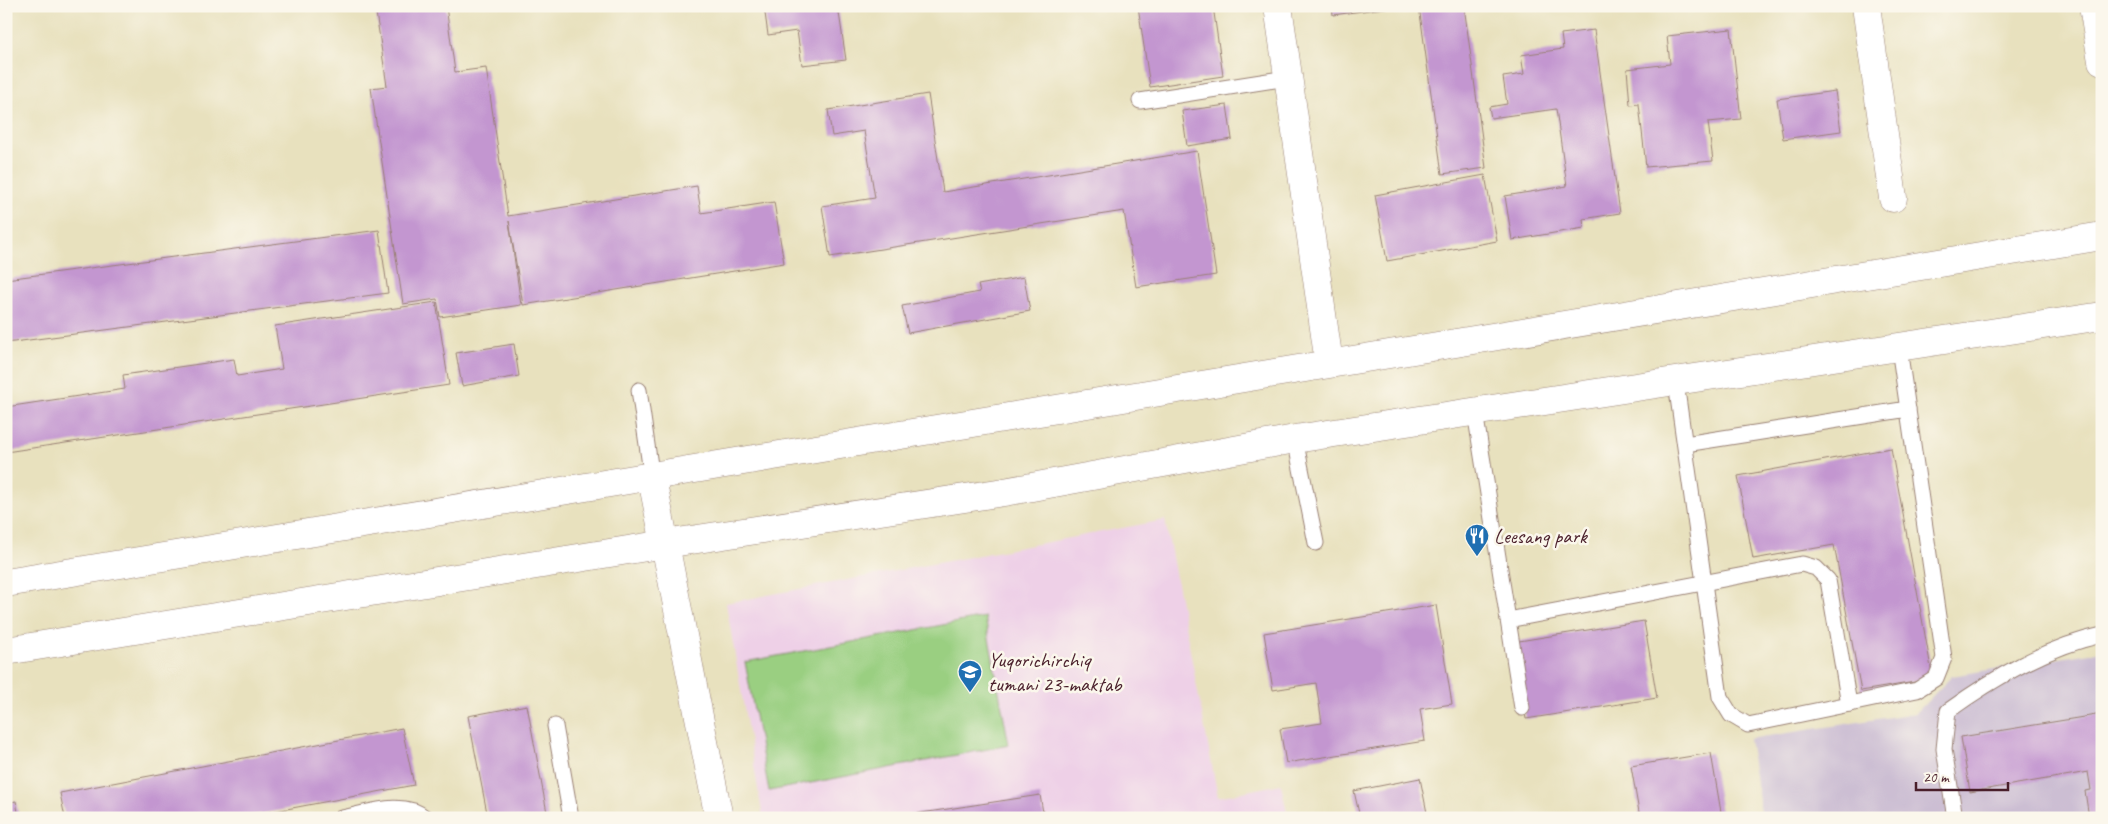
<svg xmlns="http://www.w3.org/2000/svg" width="2108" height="824" font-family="Caveat,sans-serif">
  <rect width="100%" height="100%" fill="#fbf7ec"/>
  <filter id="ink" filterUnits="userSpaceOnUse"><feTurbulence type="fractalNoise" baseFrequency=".02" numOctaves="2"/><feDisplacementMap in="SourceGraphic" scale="10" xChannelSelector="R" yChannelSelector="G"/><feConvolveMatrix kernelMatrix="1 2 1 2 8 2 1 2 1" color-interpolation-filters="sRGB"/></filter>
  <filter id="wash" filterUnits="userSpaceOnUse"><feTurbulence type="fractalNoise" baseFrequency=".0096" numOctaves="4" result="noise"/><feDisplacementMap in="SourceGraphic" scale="20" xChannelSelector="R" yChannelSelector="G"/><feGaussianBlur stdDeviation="1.12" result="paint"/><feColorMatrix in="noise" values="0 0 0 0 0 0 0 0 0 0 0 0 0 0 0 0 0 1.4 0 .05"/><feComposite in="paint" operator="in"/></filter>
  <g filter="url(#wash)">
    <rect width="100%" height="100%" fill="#e8e1be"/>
    <polygon fill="#eed0e7" points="1165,520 1218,797 1281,784 1288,818 763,818 726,603"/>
    <polygon fill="#ccbed3" points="2102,651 2102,818 1762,818 1749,739 1916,713 1952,676"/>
    <polygon fill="#9acf81" stroke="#727756" points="985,617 1009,745 769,791 745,662"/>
    <g id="blocks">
      <g fill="#c396d0">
        <polygon points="375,6 446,6 455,72 486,68 508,216 697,186 701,213 774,202 784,263 523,305 509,221 521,305 440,317 437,299 403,304 371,88 387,86"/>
        <polygon points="764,6 838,6 846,60 802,65 797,31 768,35"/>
        <polygon points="1138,6 1213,6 1223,76 1150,87"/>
        <polygon points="1332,6 1392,6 1392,7 1333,15"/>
        <polygon points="1419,6 1464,6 1486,168 1442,174"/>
        <polygon points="1731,29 1741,119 1708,122 1713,161 1646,167 1639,104 1630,105 1627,69 1670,64 1667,36"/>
        <polygon points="1594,30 1620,213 1583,219 1584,228 1512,240 1505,196 1567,186 1556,109 1491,118 1489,107 1507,104 1503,77 1524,74 1521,55 1563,49 1561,34"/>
        <polygon points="1835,91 1841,131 1783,139 1777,99"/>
        <polygon points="928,94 943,192 1197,151 1216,275 1136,287 1124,211 830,257 822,206 875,198 864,131 832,136 828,110"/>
        <polygon points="1227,105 1232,139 1187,146 1182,111"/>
        <polygon points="1485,175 1497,241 1387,261 1375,195"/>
        <polygon points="379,230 388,293 6,343 6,279"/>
        <polygon points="1024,277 1030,311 908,333 902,306 980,292 978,285"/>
        <polygon points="436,302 449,385 6,452 6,407 125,389 123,375 234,359 237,376 282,369 275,326"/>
        <polygon points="514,344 519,376 462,386 456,353"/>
        <polygon points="1891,448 1933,679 1861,691 1834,545 1753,559 1738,476"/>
        <polygon points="1436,605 1452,704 1420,709 1425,741 1286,763 1280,729 1322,723 1316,683 1273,690 1264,633"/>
        <polygon points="1644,621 1657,698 1526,719 1513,642"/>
        <polygon points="527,705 548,818 488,818 468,716"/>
        <polygon points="2102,714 2102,818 2089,818 2085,791 2091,790 2088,772 1970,792 1961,737"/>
        <polygon points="402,728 414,785 239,818 65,818 60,793"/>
        <polygon points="1711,753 1722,818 1640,818 1631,766"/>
        <polygon points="1420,778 1428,818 1360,818 1354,791"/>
        <polygon points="1040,795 1044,818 895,818 895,817"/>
        <polygon points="16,801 19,818 6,818 6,803"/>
      </g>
    </g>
  </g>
  <g filter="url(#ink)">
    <use href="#blocks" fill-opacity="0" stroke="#998074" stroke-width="1"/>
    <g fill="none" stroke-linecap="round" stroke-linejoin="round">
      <defs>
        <g id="service">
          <polyline points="1140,101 1287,78"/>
          <polyline points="1676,383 1720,697 1731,715 1748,725 1917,690 1936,678 1944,658 1899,348"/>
          <polyline points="639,390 652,479"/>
          <polyline points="1475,412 1522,708"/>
          <polyline points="1295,439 1316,543"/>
          <polyline points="1685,444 1908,409"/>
          <polyline points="1508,620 1802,564 1816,568 1828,580 1849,704"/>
          <polyline points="555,726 571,818"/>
          <path d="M341,818C368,813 403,799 426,818"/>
          <path d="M1955,818L1944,749L1948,711C1994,678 2046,647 2102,635"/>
        </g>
        <g id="minor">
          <polyline points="1278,6 1329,363"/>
          <polyline points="1866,6 1893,198"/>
          <polyline points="2093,6 2102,61"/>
          <polyline points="665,544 719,818"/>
        </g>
        <g id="trunk">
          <polyline points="652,479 665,544"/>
          <path d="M6,583C705,470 1403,350 2102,236"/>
          <polyline points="6,651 665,544 1004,492 1295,439 2102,316"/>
        </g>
      </defs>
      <use href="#service" stroke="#998074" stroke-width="17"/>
      <use href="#minor" stroke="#998074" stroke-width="29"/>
      <use href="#trunk" stroke="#998074" stroke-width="29"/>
      <use href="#service" stroke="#fff" stroke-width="15"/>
      <use href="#minor" stroke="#fff" stroke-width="28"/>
      <use href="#trunk" stroke="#fff" stroke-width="28"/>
    </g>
  </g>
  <defs>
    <symbol id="restaurant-pin" viewBox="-11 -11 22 30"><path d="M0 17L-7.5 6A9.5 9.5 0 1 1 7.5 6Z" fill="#1f6fb2" stroke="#fbf7ec"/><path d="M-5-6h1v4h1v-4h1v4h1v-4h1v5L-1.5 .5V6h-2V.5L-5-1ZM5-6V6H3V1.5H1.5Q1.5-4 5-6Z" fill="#fff"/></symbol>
    <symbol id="school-pin" viewBox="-11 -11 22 30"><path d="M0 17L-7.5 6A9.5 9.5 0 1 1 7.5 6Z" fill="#1f6fb2" stroke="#fbf7ec"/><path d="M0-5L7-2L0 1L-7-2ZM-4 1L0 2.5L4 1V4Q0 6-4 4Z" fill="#fff"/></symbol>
  </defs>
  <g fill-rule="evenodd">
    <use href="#restaurant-pin" x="1463" y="522" width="28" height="38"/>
    <use href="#school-pin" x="956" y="658" width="28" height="38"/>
  </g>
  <g text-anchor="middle" stroke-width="5" stroke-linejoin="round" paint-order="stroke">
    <g font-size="21" fill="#4a1f2b" stroke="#fbf7ec" text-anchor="start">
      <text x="1494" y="543">Leesang park</text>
      <text x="988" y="667">Yuqorichirchiq<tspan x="988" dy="24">tumani 23-maktab</tspan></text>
    </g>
  </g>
  <rect width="2108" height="824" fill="none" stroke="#fbf7ec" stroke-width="25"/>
  <path d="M1916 782v8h92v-8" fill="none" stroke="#4a1f2b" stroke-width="2.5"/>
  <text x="1923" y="782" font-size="15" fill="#4a1f2b" stroke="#fbf7ec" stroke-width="4" paint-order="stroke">20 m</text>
</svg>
